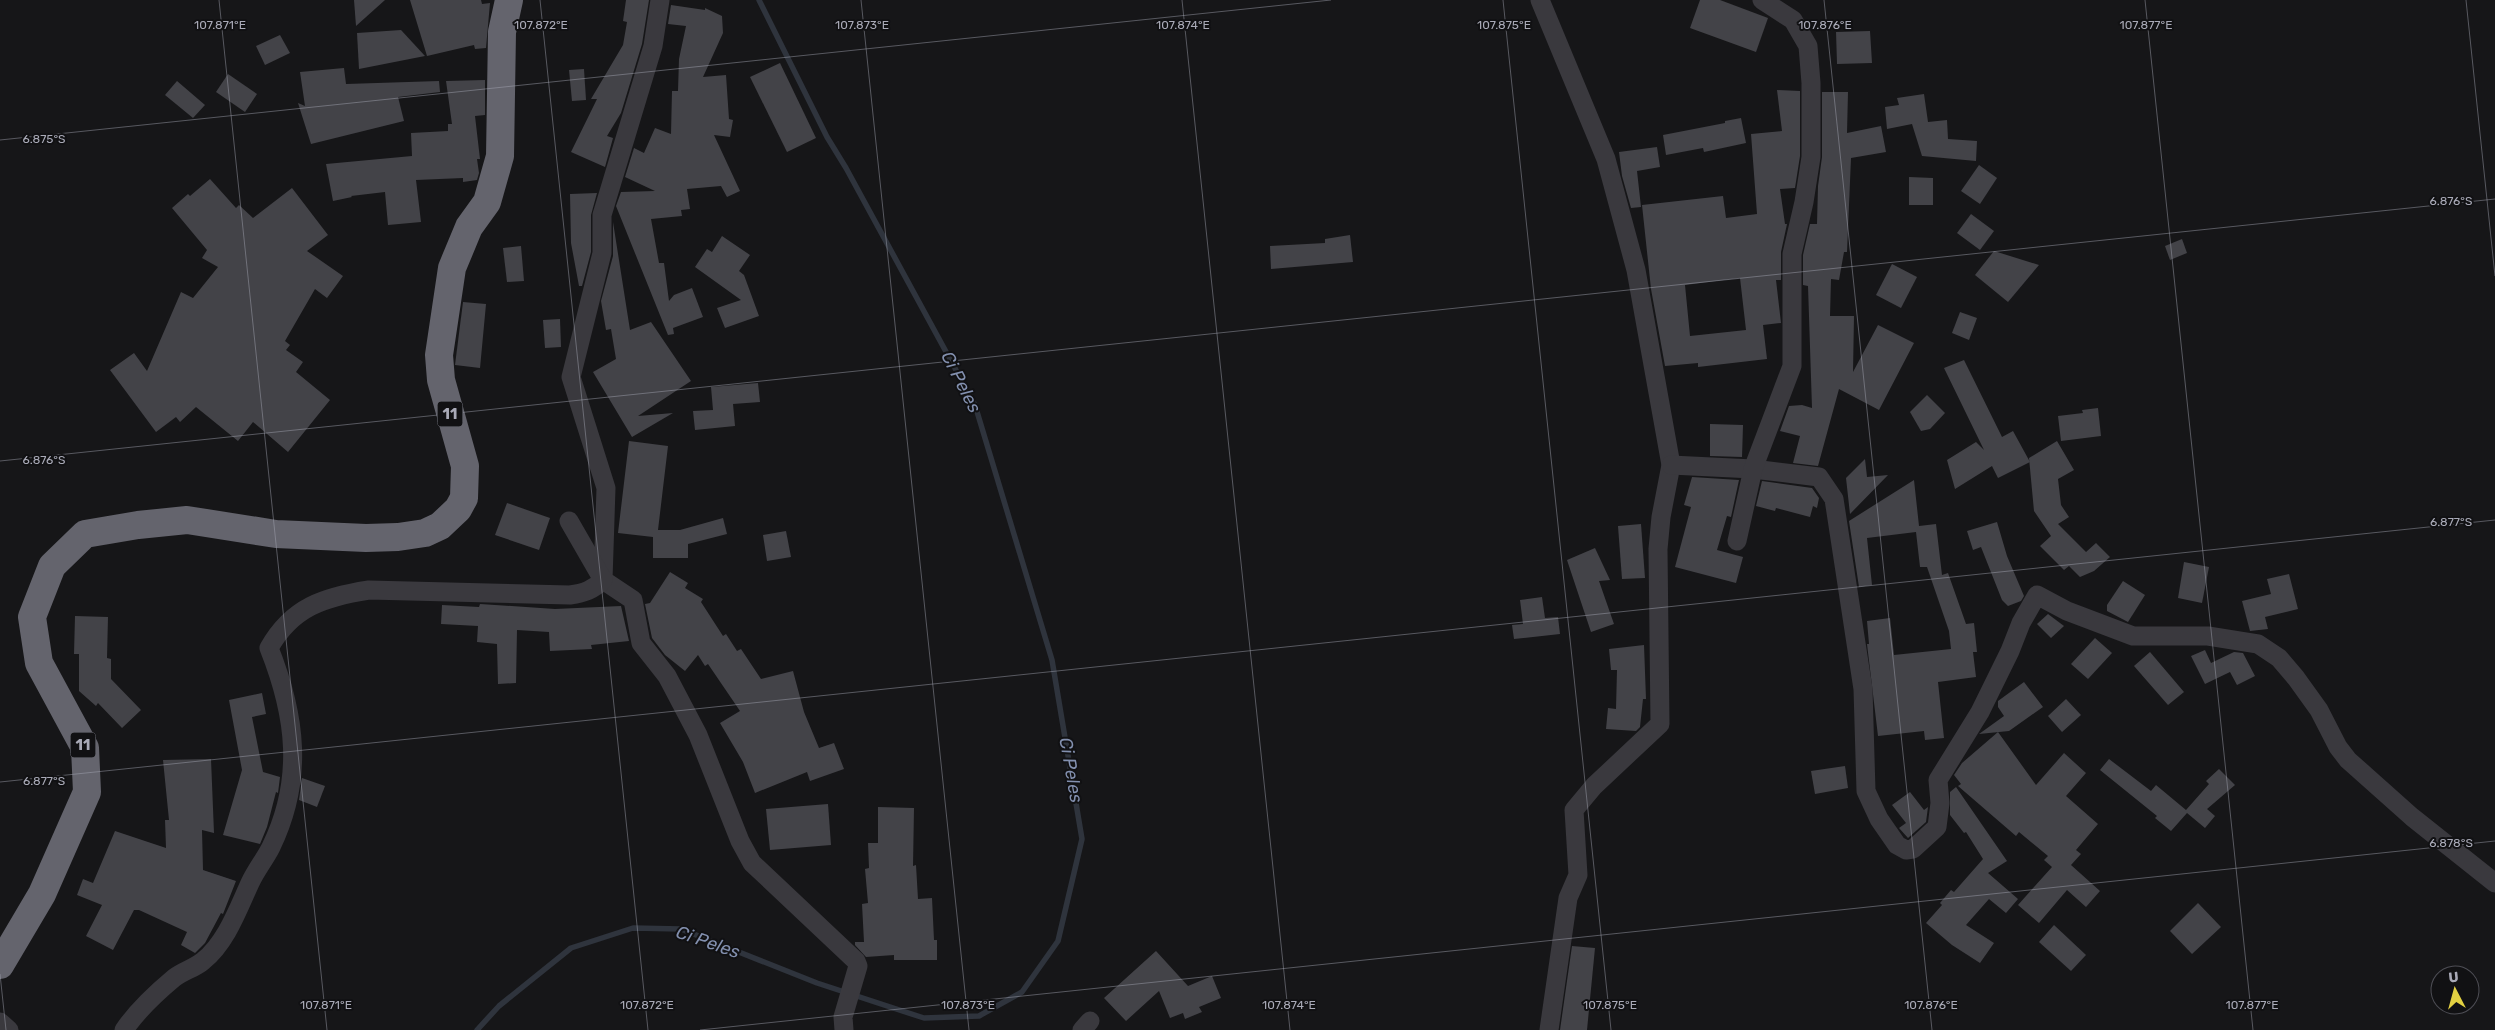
<svg xmlns="http://www.w3.org/2000/svg" width="2495" height="1030" font-family="Rubik,sans-serif">
  <rect width="100%" height="100%" fill="#161618"/>
  <g fill="none" stroke-linecap="round" stroke-linejoin="round">
    <polyline stroke="#2f343d" stroke-width="5.5" points="477,1030 499,1006 571,948 633,928 681,929 817,983 924,1018 979,1016 1022,992 1058,941 1082,839 1052,660 975,405 846,168 827,137 759,0"/>
  </g>
  <g fill="#434348" fill-rule="evenodd">
    <polygon points="354,0 385,0 356,26"/>
    <polygon points="410,0 481,0 482,4 490,3 486,48 475,49 474,45 427,56"/>
    <polygon points="626,0 649,0 642,44 621,113 607,136 613,138 605,167 571,152 597,99 591,99 623,45 627,22 623,21"/>
    <polygon points="1700,0 1720,0 1768,18 1756,52 1690,28"/>
    <polygon points="671,5 705,10 705,8 722,16 723,33 703,77 726,75 729,119 733,120 730,137 714,135 740,191 727,197 721,186 687,189 690,209 681,210 682,216 651,219 659,263 664,263 669,301 674,295 692,288 703,317 673,328 674,334 668,335 616,206 621,192 655,191 625,177 634,148 644,153 655,128 671,134 672,91 678,91 679,59 686,26 668,24"/>
    <polygon points="401,30 425,56 359,69 357,33"/>
    <polygon points="1870,31 1872,63 1837,64 1836,32"/>
    <polygon points="280,35 290,53 265,65 256,46"/>
    <polygon points="780,63 816,138 787,152 750,77"/>
    <polygon points="344,68 346,84 439,81 440,92 398,97 404,121 311,144 298,103 305,106 300,72"/>
    <polygon points="584,69 586,100 572,101 569,70"/>
    <polygon points="228,74 257,94 245,112 216,92"/>
    <polygon points="485,80 485,115 475,116 480,159 477,159 479,173 477,180 463,182 463,178 416,180 421,222 388,225 385,192 351,196 352,197 333,201 326,164 412,156 411,133 448,131 448,124 452,124 446,81"/>
    <polygon points="177,81 205,105 193,118 165,95"/>
    <path d="M1777,90L1800,91V156L1795,188L1780,189L1785,224H1787L1781,252V280H1776L1781,323L1763,325L1767,359L1698,367V363L1665,366L1651,289L1642,205L1723,196L1726,218L1757,214L1751,134L1782,131ZM1740,278L1746,330L1690,336L1685,285Z"/>
    <polygon points="1822,92 1848,92 1847,133 1881,126 1886,152 1851,158 1847,252 1844,252 1839,280 1831,279 1830,316 1854,316 1853,372 1878,325 1914,343 1879,410 1839,389 1818,466 1793,463 1800,436 1780,431 1789,406 1802,405 1812,408 1808,286 1803,285 1803,255 1810,224 1817,224 1818,186 1822,157"/>
    <polygon points="1924,94 1928,122 1947,120 1948,139 1977,141 1976,161 1922,156 1912,124 1887,129 1885,107 1899,105 1897,98"/>
    <polygon points="1741,118 1746,143 1704,152 1703,148 1666,155 1663,135 1725,123 1725,121"/>
    <polygon points="1657,147 1660,167 1637,171 1641,207 1631,208 1622,176 1619,152"/>
    <polygon points="1979,165 1997,178 1980,204 1961,191"/>
    <polygon points="1909,177 1933,178 1933,205 1909,205"/>
    <polygon points="210,179 236,208 239,205 253,218 292,188 328,235 307,251 343,276 327,298 315,289 285,341 290,345 286,350 303,362 296,372 330,400 288,452 253,422 238,441 196,407 180,422 176,417 156,432 110,370 134,353 147,371 181,292 193,298 218,267 202,258 207,250 172,208 188,194 190,196"/>
    <polygon points="597,193 591,215 591,252 582,286 579,286 571,243 570,194"/>
    <polygon points="1971,214 1994,231 1980,250 1957,233"/>
    <polygon points="613,222 630,330 651,322 691,381 638,416 673,413 632,437 593,372 616,359 611,329 606,330 601,301 613,256"/>
    <polygon points="1350,235 1353,262 1271,269 1270,246 1325,243 1325,239"/>
    <polygon points="722,236 750,255 739,271 744,275 759,316 725,328 717,308 741,300 695,267 707,249 712,252"/>
    <polygon points="2182,239 2187,253 2170,260 2165,246"/>
    <polygon points="521,246 524,281 507,282 503,248"/>
    <polygon points="1994,251 2039,265 2008,302 1975,275"/>
    <polygon points="1892,264 1917,277 1901,308 1876,295"/>
    <polygon points="463,302 486,304 480,368 455,365"/>
    <polygon points="1960,312 1977,318 1969,340 1952,333"/>
    <polygon points="560,319 561,347 545,348 543,320"/>
    <polygon points="1964,360 2002,437 2013,431 2030,462 1998,478 1992,466 1955,489 1947,460 1976,442 1984,450 1944,368"/>
    <polygon points="758,383 760,402 733,404 735,426 695,430 693,411 713,410 711,387"/>
    <polygon points="1927,395 1945,413 1930,429 1921,431 1910,412"/>
    <polygon points="2098,408 2101,436 2061,441 2058,416 2083,413 2082,410"/>
    <polygon points="1710,424 1743,425 1742,457 1710,456"/>
    <polygon points="629,441 668,446 658,530 680,530 723,518 727,534 688,544 688,558 653,558 653,537 618,533"/>
    <polygon points="2057,441 2074,470 2058,479 2061,505 2069,517 2058,524 2086,552 2096,543 2110,557 2094,571 2080,577 2069,566 2064,570 2040,546 2051,536 2034,511 2029,458"/>
    <polygon points="1865,459 1867,477 1888,475 1850,514 1846,478"/>
    <polygon points="1692,477 1739,480 1731,517 1727,516 1717,550 1743,557 1736,583 1675,567 1691,507 1684,505"/>
    <polygon points="1914,480 1919,526 1936,524 1942,575 1948,573 1966,624 1974,623 1977,652 1973,652 1976,677 1938,682 1944,738 1925,740 1924,731 1878,736 1867,644 1869,644 1867,621 1890,618 1894,655 1951,649 1949,631 1927,567 1920,567 1916,532 1867,538 1872,585 1859,587 1849,521"/>
    <polygon points="1762,481 1812,488 1819,498 1817,508 1813,506 1810,517 1776,508 1775,511 1756,506"/>
    <polygon points="507,503 550,518 539,550 495,535"/>
    <polygon points="1997,522 2007,556 2024,596 2021,601 2008,606 2002,600 1981,547 1973,550 1967,531"/>
    <polygon points="1641,524 1645,578 1622,579 1618,526"/>
    <polygon points="786,531 791,557 767,561 763,535"/>
    <polygon points="1595,548 1610,580 1599,581 1614,624 1591,632 1567,560"/>
    <polygon points="2184,562 2209,567 2202,603 2178,598"/>
    <polygon points="670,572 688,583 685,588 703,599 701,602 723,636 726,634 737,651 741,649 761,679 793,671 804,712 819,748 834,743 844,769 810,781 807,772 755,793 743,762 720,723 740,711 708,664 705,666 698,655 685,671 665,655 652,638 645,604 650,603"/>
    <polygon points="2289,574 2298,609 2265,617 2268,629 2250,631 2242,601 2271,594 2267,579"/>
    <polygon points="2123,581 2145,595 2128,622 2107,611 2107,605"/>
    <polygon points="1542,597 1545,618 1558,617 1560,634 1514,639 1512,625 1523,624 1520,600"/>
    <polygon points="480,604 555,609 621,606 629,641 591,645 592,649 550,651 549,632 517,630 516,683 498,684 497,644 477,642 478,626 441,624 442,605 479,607"/>
    <polygon points="2048,614 2064,626 2051,638 2037,624"/>
    <polygon points="75,616 108,617 107,658 111,659 111,679 141,710 122,728 98,703 96,706 79,691 79,654 74,654"/>
    <polygon points="2095,638 2112,653 2088,679 2071,664"/>
    <polygon points="1644,645 1646,699 1643,699 1640,727 1636,731 1606,729 1608,708 1616,709 1617,670 1611,670 1609,649"/>
    <polygon points="2205,650 2211,663 2234,652 2243,653 2255,676 2237,685 2230,672 2205,684 2191,656"/>
    <polygon points="2150,652 2184,692 2168,705 2134,666"/>
    <polygon points="2024,682 2043,707 2009,731 1979,734 2004,716 1998,707 1998,701"/>
    <polygon points="262,693 266,714 252,717 263,772 280,777 278,793 276,792 267,827 260,844 223,835 242,770 229,700"/>
    <polygon points="2066,699 2081,715 2062,732 2048,716"/>
    <polygon points="1998,732 2036,785 2064,753 2086,773 2066,796 2098,824 2076,850 2081,854 2071,865 2100,891 2086,907 2067,890 2039,923 2018,905 2052,867 2044,860 2048,856 2019,832 2016,836 1958,786 1961,784 1954,775 1962,763"/>
    <polygon points="211,759 214,833 202,830 203,870 236,881 223,914 221,913 205,943 195,953 181,945 187,932 139,910 134,910 113,950 86,936 102,905 77,895 83,879 93,883 115,831 166,848 165,820 169,820 163,760"/>
    <polygon points="2109,759 2151,791 2156,785 2186,810 2209,784 2206,781 2219,769 2235,785 2207,809 2215,816 2205,828 2187,813 2171,831 2155,818 2157,816 2100,770"/>
    <polygon points="1845,766 1848,788 1815,794 1811,771"/>
    <polygon points="302,778 325,786 317,807 299,800"/>
    <polygon points="1956,787 2007,861 1988,873 2018,899 2006,913 1989,899 1966,925 1994,943 1980,963 1952,945 1926,923 1942,905 1940,903 1951,890 1954,892 1983,859 1966,832 1964,833 1950,815 1950,792"/>
    <polygon points="1910,792 1924,810 1928,807 1926,822 1908,838 1899,828 1906,823 1892,805"/>
    <polygon points="828,804 831,845 770,850 766,809"/>
    <polygon points="878,807 914,808 913,866 916,865 918,899 932,898 934,940 937,940 937,960 894,960 894,955 866,957 855,945 855,942 864,942 862,904 868,903 865,869 869,868 868,843 878,843"/>
    <polygon points="2198,903 2221,927 2192,954 2170,931"/>
    <polygon points="2054,925 2086,955 2071,971 2039,942"/>
    <polygon points="1572,946 1595,948 1587,1030 1560,1030"/>
    <polygon points="1156,951 1188,986 1212,976 1221,998 1199,1007 1202,1012 1185,1019 1183,1013 1170,1018 1159,991 1126,1021 1104,998"/>
  </g>
  <g fill="none" stroke-linecap="round" stroke-linejoin="round">
    <g stroke="#3a393e" stroke-width="19">
      <polyline points="660,0 653,46 602,215 602,253 571,377 606,488 603,580 633,600 641,643 667,676 698,735 740,841 752,863 856,961 858,966 843,1017 844,1030"/>
      <polyline points="1540,0 1606,159 1636,270 1671,465 1661,517 1658,549 1660,724 1594,786 1574,810 1578,875 1568,898 1549,1030"/>
      <polyline points="1671,465 1753,469 1819,477 1834,499 1863,689 1866,791 1879,819 1897,845 1906,850 1913,849 1937,827 1940,803 1938,780 1980,712 2010,651 2021,623 2037,595 2067,611 2133,636 2208,636 2258,644 2279,658 2296,678 2319,710 2338,747 2348,760 2412,817 2495,883"/>
      <polyline points="1737,541 1753,469 1792,366 1792,254 1804,202 1811,157 1811,83 1808,46 1793,20 1762,0"/>
      <polyline points="0,1022 9,1030"/>
      <path d="M124,1030C137,1011 156,993 174,978C183,971 195,968 203,961C226,943 238,909 250,883C256,870 265,859 271,847C304,779 296,716 269,648C292,607 324,597 369,590L570,595C584,593 593,590 603,580L569,521"/>
      <polyline points="1082,1030 1090,1021"/>
    </g>
    <polyline stroke="#64646d" stroke-width="28" points="0,965 42,894 87,792 85,748 39,663 32,617 52,566 85,534 138,525 187,520 276,534 366,538 398,537 425,533 440,526 458,509 464,498 465,466 441,380 439,355 452,268 469,227 487,202 500,156 502,32 509,0"/>
  </g>
  <path fill="none" stroke="#a9aab7" stroke-width="1" stroke-opacity="0.45" d="M219,0L327,1030M540,0L648,1030M861,0L969,1030M1182,0L1290,1030M1503,0L1611,1030M1824,0L1932,1030M2145,0L2253,1030M2466,0L2495,276M0,140L1331,0M0,461L2495,199M0,782L2495,520M0,974L6,1030M700,1030L2495,841"/>
  <g text-anchor="middle" stroke-width="4" stroke-linejoin="round" paint-order="stroke">
    <g fill="#111113" stroke="#7b7c86" stroke-width="1">
      <rect x="437.5" y="401.5" width="25" height="25" rx="4"/>
      <rect x="70.5" y="732.5" width="25" height="25" rx="4"/>
    </g>
    <g font-size="15" font-weight="bold" fill="#a9aab7">
      <text x="450" y="419">11</text>
      <text x="83" y="750">11</text>
    </g>
    <g font-size="18" font-style="italic" fill="#8390af" stroke="#111113">
      <text transform="translate(961 382) rotate(63)" y="6">Ci Peles</text>
      <text transform="translate(1071 770) rotate(80)" y="6">Ci Peles</text>
      <text transform="translate(708 942) rotate(19)" y="6">Ci Peles</text>
    </g>
  </g>
  <g font-size="12" text-anchor="middle" fill="#a9aab7" stroke="#111113" stroke-width="4" stroke-linejoin="round" paint-order="stroke">
    <text x="220" y="29">107.871°E</text>
    <text x="541" y="29">107.872°E</text>
    <text x="862" y="29">107.873°E</text>
    <text x="1183" y="29">107.874°E</text>
    <text x="1504" y="29">107.875°E</text>
    <text x="1825" y="29">107.876°E</text>
    <text x="2146" y="29">107.877°E</text>
    <text x="44" y="143">6.875°S</text>
    <text x="2451" y="205">6.876°S</text>
    <text x="44" y="464">6.876°S</text>
    <text x="2451" y="526">6.877°S</text>
    <text x="44" y="785">6.877°S</text>
    <text x="2451" y="847">6.878°S</text>
    <text x="326" y="1009">107.871°E</text>
    <text x="647" y="1009">107.872°E</text>
    <text x="968" y="1009">107.873°E</text>
    <text x="1289" y="1009">107.874°E</text>
    <text x="1610" y="1009">107.875°E</text>
    <text x="1931" y="1009">107.876°E</text>
    <text x="2252" y="1009">107.877°E</text>
  </g>
  <g transform="translate(2455 990) rotate(354)"><circle r="24" fill="#111113" stroke="#4e4e55"/>
  <path d="M0-4L9 19L0 12L-9 19Z" fill="#e3d142"/>
  <text y="-8" font-size="14" font-weight="bold" text-anchor="middle" fill="#a9aab7">U</text>
  </g>
</svg>
